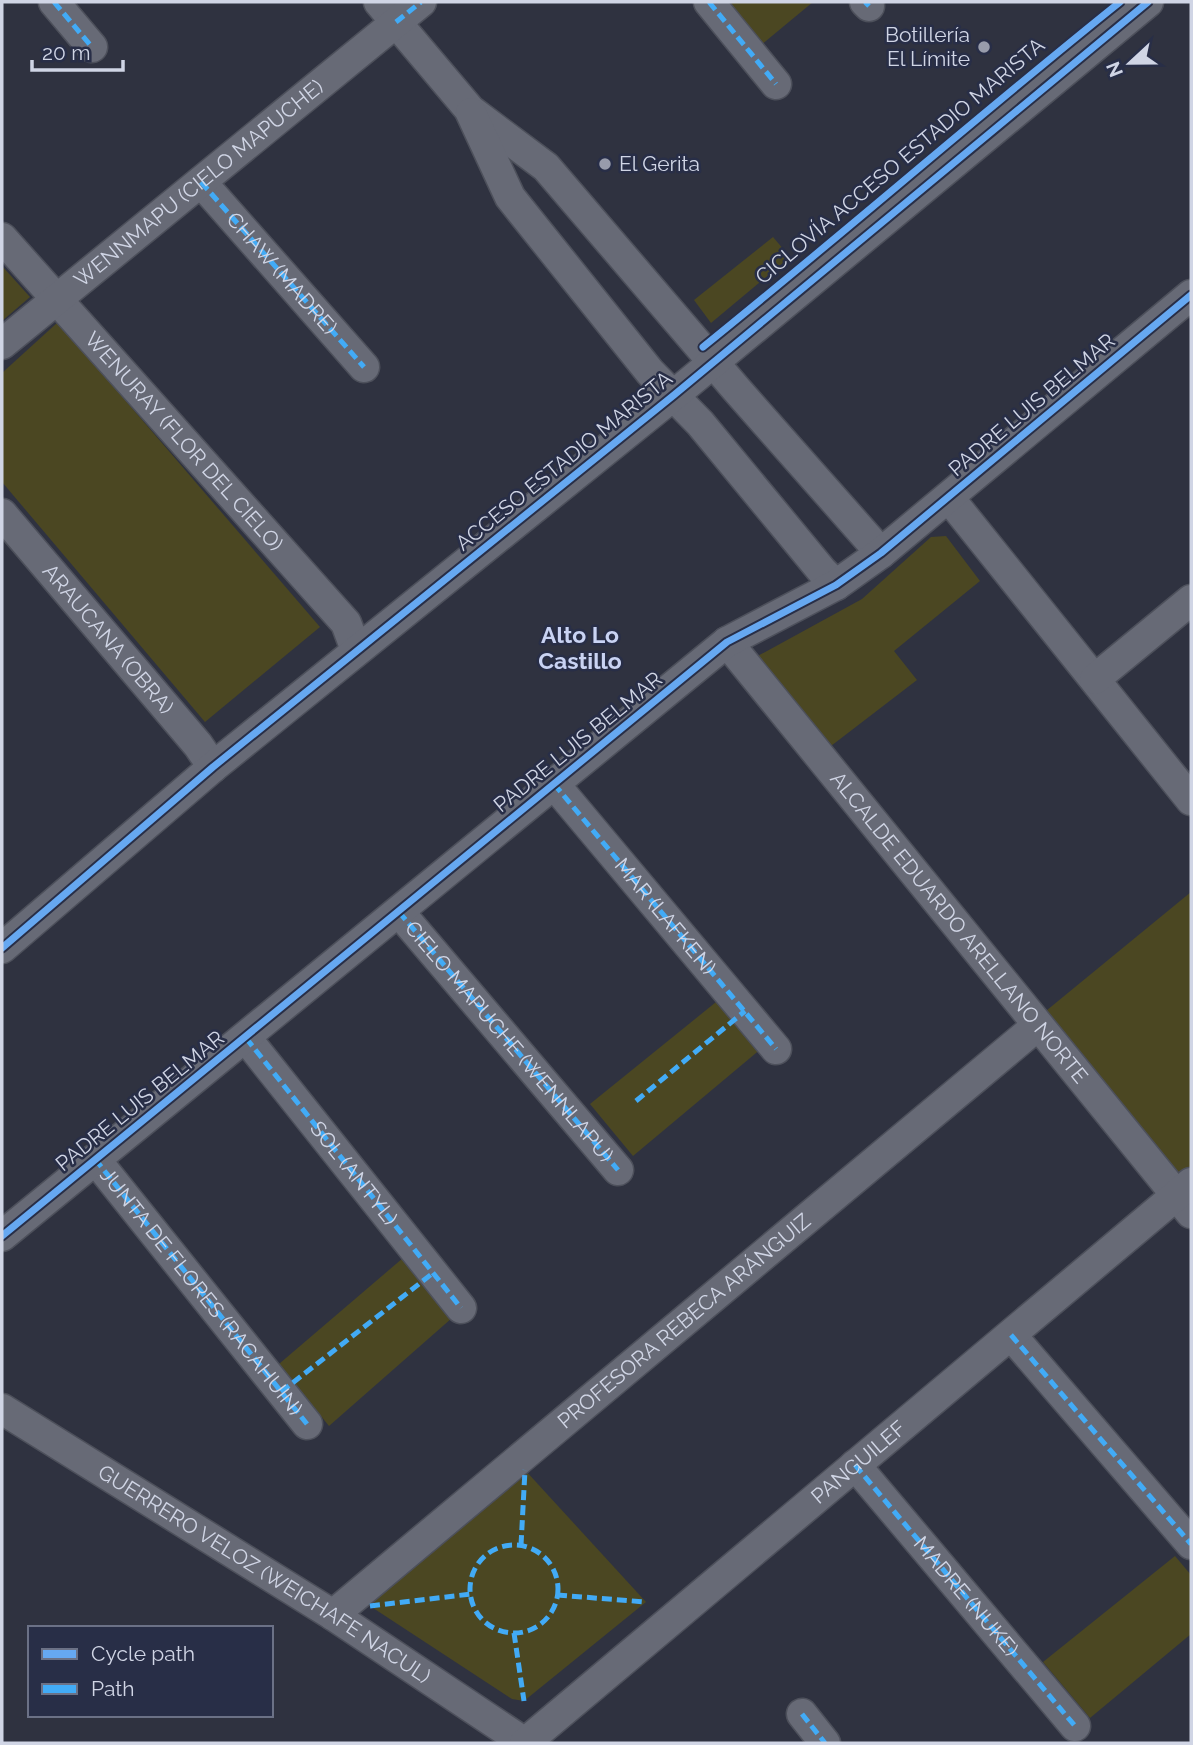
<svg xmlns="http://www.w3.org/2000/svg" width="1193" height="1745" font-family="Raleway,sans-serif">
  <rect width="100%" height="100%" fill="#2f3240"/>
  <g fill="#4b4722">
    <polygon points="717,2 813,2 755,50"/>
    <polygon points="773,237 790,257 711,323 694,300"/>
    <polygon points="2,266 30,297 2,321"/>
    <polygon points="58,322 320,627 205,722 2,482 2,373"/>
    <polygon points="946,536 980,581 894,651 917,680 831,746 754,658 862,599 931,537"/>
    <polygon points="1191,892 1191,1166 1177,1179 1041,1015"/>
    <polygon points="721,998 762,1048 633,1156 590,1104"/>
    <polygon points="403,1258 452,1318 329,1426 279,1364"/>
    <polygon points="525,1470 646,1602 524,1701 512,1699 370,1606 367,1598"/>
    <polygon points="1175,1556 1191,1575 1191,1634 1090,1718 1043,1662"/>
  </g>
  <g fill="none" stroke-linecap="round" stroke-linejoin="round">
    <defs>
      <g id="street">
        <polyline points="54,2 92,47"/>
        <polyline points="379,2 470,110 546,167 737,390 881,553"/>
        <polyline points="709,2 776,84"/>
        <polyline points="865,2 869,6"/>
        <polyline points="471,113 510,197 650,372 700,423 822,571 836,585"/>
        <path id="s1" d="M201,182L364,367"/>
        <path id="s2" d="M2,238L346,623L356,650"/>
        <path id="s3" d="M2,344L421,2"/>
        <polyline points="949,498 1191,800"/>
        <path id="s4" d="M2,514L198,745L213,767"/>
        <path id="s5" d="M727,642L1191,1213"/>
        <polyline points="1095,679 1191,600"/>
        <path id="s6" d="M554,784L776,1049"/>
        <polyline points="399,912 618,1170"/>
        <polyline points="2,948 213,767 674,395 1148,2"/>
        <polyline points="246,1038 461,1308"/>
        <polyline points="95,1159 307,1424"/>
        <polyline points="2,1236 727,642 836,585 881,553 1191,295"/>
        <polyline points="1011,1335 1191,1544"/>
        <path id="s7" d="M2,1409L333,1615L525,1743"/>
        <path id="s8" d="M855,1465L1075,1726"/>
        <path id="s9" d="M333,1615L1037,1026"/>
        <polyline points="802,1714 825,1743"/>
        <path id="s10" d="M525,1743L1191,1183"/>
      </g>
    </defs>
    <use href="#street" stroke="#4d505b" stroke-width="33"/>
    <use href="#street" stroke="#676a76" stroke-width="30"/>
    <g stroke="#42abf6" stroke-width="5" stroke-dasharray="10 5" stroke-linecap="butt">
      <polyline points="54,2 92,47"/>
      <polyline points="709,2 776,84"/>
      <polyline points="865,2 869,6"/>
      <polyline points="396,22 421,2"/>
      <polyline points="201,182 364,367"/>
      <polyline points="554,784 776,1049"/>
      <path id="s11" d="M399,912L618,1170"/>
      <path id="s12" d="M246,1038L461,1308"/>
      <polyline points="636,1101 745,1011"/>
      <path id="s13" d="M95,1159L307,1424"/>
      <polyline points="1011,1335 1191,1544"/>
      <polyline points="281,1392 433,1273"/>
      <polyline points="855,1465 1075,1726"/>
      <polyline points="521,1545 525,1470"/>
      <circle cx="514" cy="1589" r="44"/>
      <polyline points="557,1595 646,1602"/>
      <polyline points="370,1606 471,1594"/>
      <polyline points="514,1633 524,1701"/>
      <polyline points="802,1714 825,1743"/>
    </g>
    <defs>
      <g id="cycleway">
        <path d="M703,347C843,234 979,115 1120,2"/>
        <polyline points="2,948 213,767 674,395 1148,2"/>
        <polyline points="2,1236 727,642 836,585 881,553 1191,295"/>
      </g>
    </defs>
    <use href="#cycleway" stroke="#282e47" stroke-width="11"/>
    <use href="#cycleway" stroke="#66a8f1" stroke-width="7"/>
  </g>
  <g fill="#989cab" stroke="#282e47" stroke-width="2.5">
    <circle cx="984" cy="47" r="7"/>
    <circle cx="605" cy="164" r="7"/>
  </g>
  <g text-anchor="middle" stroke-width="5" stroke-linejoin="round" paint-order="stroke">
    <g font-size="21" fill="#d0d5e5" stroke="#282e47" text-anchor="end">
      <text x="970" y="42">Botillería<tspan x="970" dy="24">El Límite</tspan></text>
      <text x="619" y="171" text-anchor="start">El Gerita</text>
    </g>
    <g font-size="21" fill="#d0d5e5" stroke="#282e47">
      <text transform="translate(900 161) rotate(-40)" y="7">CICLOVÍA ACCESO ESTADIO MARISTA</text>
      <text dy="7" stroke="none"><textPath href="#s3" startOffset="254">WENNMAPU (CIELO MAPUCHE)</textPath></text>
      <text dy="7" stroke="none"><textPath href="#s1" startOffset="122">CHAW (MADRE)</textPath></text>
      <text transform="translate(1032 405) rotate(-40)" y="7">PADRE LUIS BELMAR</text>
      <text dy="7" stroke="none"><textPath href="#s2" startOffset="273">WENURAY (FLOR DEL CIELO)</textPath></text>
      <text transform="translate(564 461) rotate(-39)" y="7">ACCESO ESTADIO MARISTA</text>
      <text dy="7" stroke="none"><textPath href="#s4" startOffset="164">ARAUCANA (OBRA)</textPath></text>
      <text transform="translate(578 742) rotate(-39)" y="7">PADRE LUIS BELMAR</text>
      <text dy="7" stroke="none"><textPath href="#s6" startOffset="173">MAR (LAFKEN)</textPath></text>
      <text dy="7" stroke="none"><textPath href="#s5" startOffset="368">ALCALDE EDUARDO ARELLANO NORTE</textPath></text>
      <text dy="7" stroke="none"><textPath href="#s11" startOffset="170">CIELO MAPUCHE (WENNLAPU)</textPath></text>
      <text transform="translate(140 1101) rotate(-39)" y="7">PADRE LUIS BELMAR</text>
      <text dy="7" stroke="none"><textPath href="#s12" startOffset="173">SOL (ANTYL)</textPath></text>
      <text dy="7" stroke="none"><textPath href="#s13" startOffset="170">JUNTA DE FLORES (RACAHUIN)</textPath></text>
      <text dy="7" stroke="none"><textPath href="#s9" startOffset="458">PROFESORA REBECA ARÁNGUIZ</textPath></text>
      <text dy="7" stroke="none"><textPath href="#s10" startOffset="436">PANGUILEF</textPath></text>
      <text dy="7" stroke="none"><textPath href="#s7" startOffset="310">GUERRERO VELOZ (WEICHAFE NACUL)</textPath></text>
      <text dy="7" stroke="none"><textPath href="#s8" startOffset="172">MADRE (NUKE)</textPath></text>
    </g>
    <g font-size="23" font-weight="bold" fill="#c9d3f3" stroke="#282e47">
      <text x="580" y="643">Alto Lo<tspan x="580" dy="26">Castillo</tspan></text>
    </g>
  </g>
  <rect width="1193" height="1745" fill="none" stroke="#d0d5e5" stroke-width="7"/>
  <rect x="28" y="1626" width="245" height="91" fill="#282e47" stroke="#6b7186" stroke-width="2"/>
  <rect x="42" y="1649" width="35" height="10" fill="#66a8f1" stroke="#6b7186" stroke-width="2"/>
  <text x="91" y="1661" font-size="21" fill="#d0d5e5">Cycle path</text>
  <rect x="42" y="1684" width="35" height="10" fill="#42abf6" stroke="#6b7186" stroke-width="2"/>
  <text x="91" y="1696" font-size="21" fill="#d0d5e5">Path</text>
  <g transform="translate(1130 63) rotate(248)" stroke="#282e47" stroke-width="5" paint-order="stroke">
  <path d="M0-5L12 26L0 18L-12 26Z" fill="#d0d5e5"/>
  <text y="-10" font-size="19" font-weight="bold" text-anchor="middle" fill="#d0d5e5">N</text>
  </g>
  <path d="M32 60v10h91v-10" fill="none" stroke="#d0d5e5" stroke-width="3.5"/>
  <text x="42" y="60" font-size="21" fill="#d0d5e5" stroke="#282e47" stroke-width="5" paint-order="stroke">20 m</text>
</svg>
